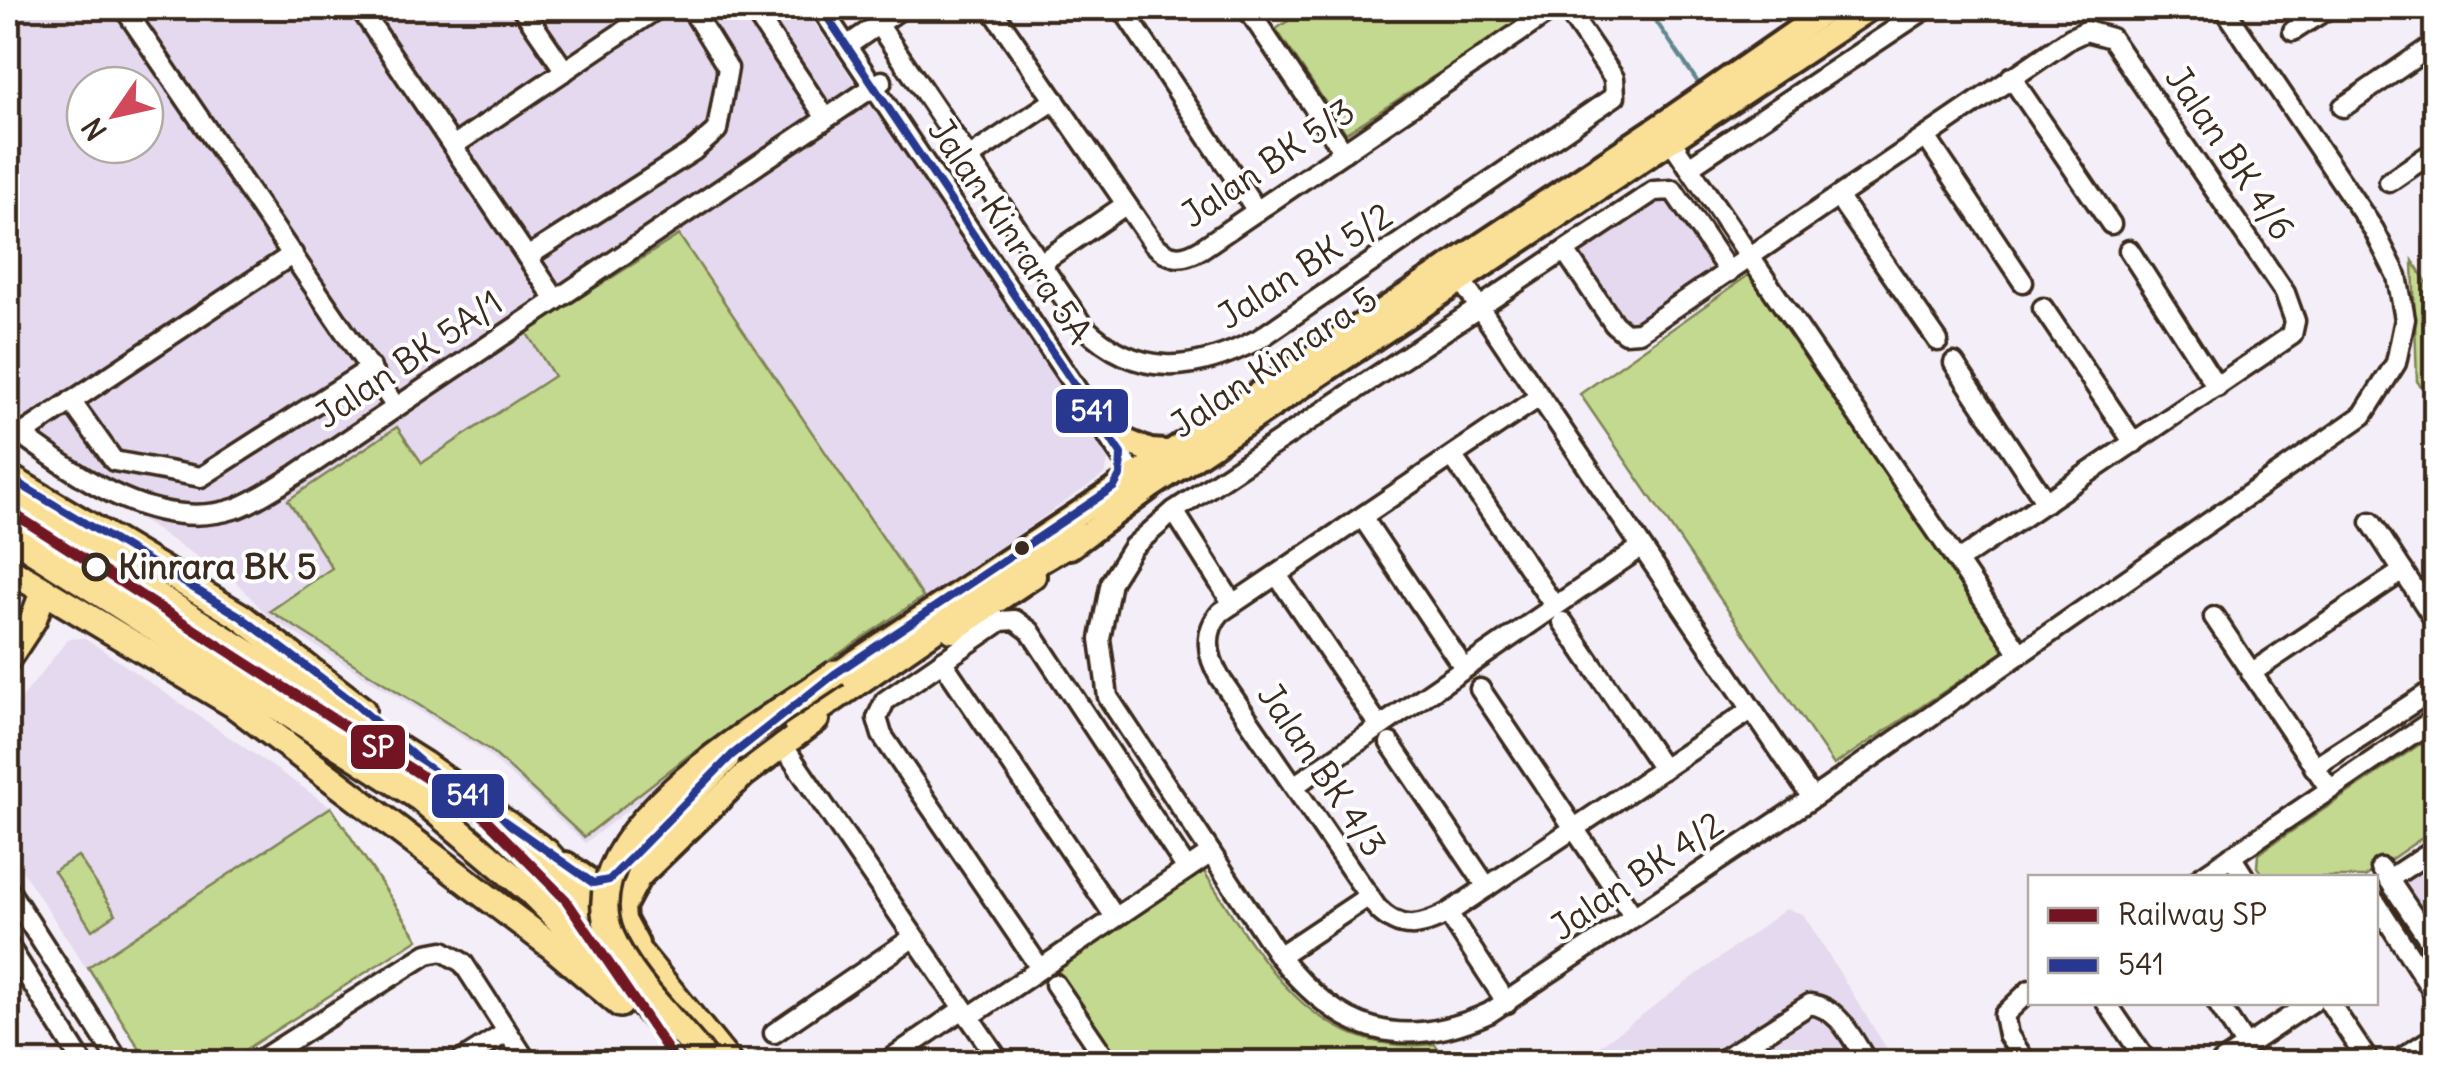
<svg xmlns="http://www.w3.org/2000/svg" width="2443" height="1070" font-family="Delius,sans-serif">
  <rect width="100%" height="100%" fill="#f3eef7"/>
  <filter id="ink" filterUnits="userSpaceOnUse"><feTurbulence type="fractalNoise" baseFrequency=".01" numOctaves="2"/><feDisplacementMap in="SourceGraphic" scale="20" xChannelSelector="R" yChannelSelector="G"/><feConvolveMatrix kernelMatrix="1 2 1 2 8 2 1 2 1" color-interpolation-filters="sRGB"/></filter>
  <g filter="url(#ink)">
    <g fill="#e4d9ee" fill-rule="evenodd">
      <path d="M8,8H804L1109,455L1105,474L687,764L585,843L484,751L269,617L236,582L8,433ZM85,85H145V145H85Z"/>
      <polygon points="1664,191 1722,270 1628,329 1572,254"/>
      <polygon points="85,638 331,807 418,939 226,1062 148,1062 8,849 8,716 68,639"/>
      <polygon points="2435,854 2435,941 2396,880"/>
      <polygon points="1786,909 1803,914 1895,1062 1578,1062"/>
    </g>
    <g fill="#c3d98f" stroke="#7f8256" stroke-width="2.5">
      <polygon points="1307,8 1540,8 1346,133 1276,29"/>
      <polygon points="679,235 923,597 688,756 584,837 490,750 270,611 332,568 288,500 397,427 422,463 554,376 526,332"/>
      <polygon points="2413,261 2435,295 2435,406 2417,381"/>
      <polygon points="1750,274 2006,650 1834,765 1580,394"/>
      <polygon points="2435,734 2435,829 2365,877 2264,877 2257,867 2258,854"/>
      <polygon points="331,807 418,939 226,1062 148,1062 88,967"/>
      <polygon points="78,856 116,914 92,930 54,871"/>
      <path d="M1203,870C1260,957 1312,1059 1435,1044L1447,1062H1119L1057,969L1149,894Z"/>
    </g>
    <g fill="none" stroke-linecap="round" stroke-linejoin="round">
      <polyline stroke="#61888e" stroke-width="4" points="1647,8 1697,81"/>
      <path stroke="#cec7cc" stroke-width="25" stroke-dasharray="25 12" stroke-linecap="butt" d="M491,876C525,903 570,928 610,897"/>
      <defs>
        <g id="minor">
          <polyline points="124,8 396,407"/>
          <polyline points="360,8 556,300"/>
          <polyline points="522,8 565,71"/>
          <polyline points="752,8 826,118"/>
          <polyline points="821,8 1142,487"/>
          <path d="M991,8L1153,243C1169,259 1181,261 1201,249L1555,8"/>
          <polyline points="1122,8 1257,211"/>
          <polyline points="1247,8 1344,152"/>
          <path d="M878,24L1083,326C1138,380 1196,372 1259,339L1615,96L1614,78L1566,8"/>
          <polyline points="2293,31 2329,8"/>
          <polyline points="847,46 902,8"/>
          <polyline points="2011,77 2111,224"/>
          <polyline points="2343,107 2436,43"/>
          <polyline points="1665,132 2019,652"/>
          <polyline points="1926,137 2023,282"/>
          <polyline points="453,146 658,8"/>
          <polyline points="970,157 1055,100"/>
          <polyline points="1689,167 1927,8"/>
          <polyline points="2389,182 2436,150"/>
          <polyline points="1839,198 1938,341"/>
          <polyline points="2129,250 2217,387"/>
          <polyline points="1565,251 1614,324 1625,333 1639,332 2071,38 2086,31 2111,38 2285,293 2295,321 2292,335 1958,561"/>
          <polyline points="527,257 693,151 717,130 728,68 691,8"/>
          <polyline points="1042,262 1125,205"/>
          <path d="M1729,272L1673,190L1654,191L1174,511L1133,547L1111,582L1100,639L1108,697L1279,956C1338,1031 1400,1053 1489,1013L1826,789L2363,415L2396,363L2405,319L2397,276L2374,230L2224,8"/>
          <polyline points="1456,273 1812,798"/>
          <polyline points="2043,308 2134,443"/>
          <polyline points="1954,363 2046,502"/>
          <path d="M1539,397L1221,612C1203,632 1207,656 1220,678L1377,908C1400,932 1420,928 1448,913L1751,710"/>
          <polyline points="71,401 114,461 201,477 371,368"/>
          <path d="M8,425C72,471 152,536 237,508C258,500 278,486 297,474L882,81"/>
          <polyline points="21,435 293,254"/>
          <polyline points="1453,457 1549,598"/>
          <polyline points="1174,511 1233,604"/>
          <polyline points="1363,518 1457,658"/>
          <polyline points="2371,522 2436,622"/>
          <polyline points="1277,575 1373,717"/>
          <polyline points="2214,617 2329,788"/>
          <polyline points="1563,622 1663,769"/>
          <polyline points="942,661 1115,917"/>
          <polyline points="2251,673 2403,571"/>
          <polyline points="1480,689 1634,917"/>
          <polyline points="1390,743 1487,887"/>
          <polyline points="782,744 1000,1062"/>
          <polyline points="2314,767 2436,688"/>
          <polyline points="1294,786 1640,548"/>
          <polyline points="2231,856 2245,878"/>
          <polyline points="2381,868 2436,950"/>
          <polyline points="2199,878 2436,718"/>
          <polyline points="2389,879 2436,848"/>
          <polyline points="8,889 119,1062"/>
          <polyline points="2376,903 2436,996"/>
          <polyline points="1448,913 1507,1003"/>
          <polyline points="8,945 82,1062"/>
          <polyline points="1279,956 1369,896"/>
          <polyline points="1040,968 882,735 877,718 885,701 1001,621 1015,620 1030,631 1187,869"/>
          <polyline points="1055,984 1108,1062"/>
          <polyline points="2106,1002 2147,1062"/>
          <polyline points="2217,1002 2246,1046"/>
          <polyline points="2329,1002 2369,1062"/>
          <polyline points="969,1017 1211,853"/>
          <polyline points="774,1033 914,937"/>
          <polyline points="257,1062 427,954 443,951 463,963 527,1062"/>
          <polyline points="459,1062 507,1032"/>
          <polyline points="886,1062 963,1009"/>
          <path d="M1719,1062L1810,1004C1840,1008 1852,1039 1867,1062"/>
          <polyline points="2026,1062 2008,1035 2004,1015 2030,990"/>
          <polyline points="2222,1062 2312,1002"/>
          <polyline points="2396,1062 2436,1036"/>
        </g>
        <g id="major">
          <polyline points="1121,439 1150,451 1166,452"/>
          <polyline points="1070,547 1152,486 1870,8"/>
          <polyline points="952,631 1034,576"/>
          <polyline points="822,684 1660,126 1830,8"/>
          <polyline points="566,864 593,883 609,880 727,760"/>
          <polyline points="637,944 624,920 623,907 639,877 744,775 817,720"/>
        </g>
        <g id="highway">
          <polyline points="8,477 240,616 362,710"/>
          <polyline points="8,502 423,764 546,852 641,955 728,1062"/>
          <polyline points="8,534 420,798 532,893 648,1010 691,1062"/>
          <polyline points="8,569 233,704 553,947 620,1004"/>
          <polyline points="8,658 33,620 44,590"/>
          <polyline points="797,724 998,585 1081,536"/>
        </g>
      </defs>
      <use href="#minor" stroke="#3b2a1e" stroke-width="25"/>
      <use href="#major" stroke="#3b2a1e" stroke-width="30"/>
      <use href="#highway" stroke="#3b2a1e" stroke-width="32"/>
      <use href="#minor" stroke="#fff" stroke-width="18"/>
      <use href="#major" stroke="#fadf96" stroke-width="22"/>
      <use href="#highway" stroke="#fadf96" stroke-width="25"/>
      <defs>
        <path id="highway-bridge" d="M704,1058C673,1020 630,981 611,936C567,831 767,722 836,673"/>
      </defs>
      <use href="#highway-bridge" stroke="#3b2a1e" stroke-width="32" stroke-linecap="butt"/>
      <use href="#highway-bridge" stroke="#fadf96" stroke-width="25"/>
      <defs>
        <polyline id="bus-1" points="8,477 240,616 353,702 423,764 593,883 609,880 732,755 836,673 1114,487 1120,476 1121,454 821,8"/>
      </defs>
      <use href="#bus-1" stroke="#fff" stroke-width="15"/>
      <use href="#bus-1" stroke="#283890" stroke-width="8"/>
      <defs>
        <polyline id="rail-1" points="8,510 480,813 566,900 676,1062"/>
      </defs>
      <use href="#rail-1" stroke="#fff" stroke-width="18"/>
      <use href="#rail-1" stroke="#721422" stroke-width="10"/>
    </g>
  </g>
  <circle fill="#3b2a1e" stroke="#fff" stroke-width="4" cx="1022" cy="548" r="9"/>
  <circle fill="#fff" stroke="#3b2a1e" stroke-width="5" cx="96" cy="567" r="12"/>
  <g text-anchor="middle" stroke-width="8" stroke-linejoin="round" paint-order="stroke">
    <g font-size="35" fill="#3b2a1e" stroke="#fff">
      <text transform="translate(2230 153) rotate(56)" y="12">Jalan BK 4/6</text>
      <text transform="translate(1268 163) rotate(-34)" y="12">Jalan BK 5/3</text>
      <text transform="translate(1010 231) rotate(56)" y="12">Jalan Kinrara 5A</text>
      <text transform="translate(1305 266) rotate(-33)" y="12">Jalan BK 5/2</text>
      <text transform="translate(409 359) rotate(-34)" y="12">Jalan BK 5A/1</text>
      <text transform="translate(1274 362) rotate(-34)" y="12">Jalan Kinrara 5</text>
      <text transform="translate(1322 770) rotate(56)" y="12">Jalan BK 4/3</text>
      <text transform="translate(1637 876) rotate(-34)" y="12">Jalan BK 4/2</text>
    </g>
    <g font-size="35" font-weight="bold" fill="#3b2a1e" stroke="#fff" text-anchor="start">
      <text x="118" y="579">Kinrara BK 5</text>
    </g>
  </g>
  <g stroke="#fff" stroke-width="4">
    <rect x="1054" y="387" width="76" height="48" rx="10" fill="#283890"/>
    <rect x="349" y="723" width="58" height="48" rx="10" fill="#721422"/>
    <rect x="430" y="772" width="76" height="48" rx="10" fill="#283890"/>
  </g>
  <g font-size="28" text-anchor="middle" font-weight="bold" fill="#fff">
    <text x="1092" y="421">541</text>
    <text x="378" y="757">SP</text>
    <text x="468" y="805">541</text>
  </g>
  <rect width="2443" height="1070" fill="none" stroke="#fff" stroke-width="40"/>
  <rect x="20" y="20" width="2403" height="1030" fill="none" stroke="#3b2a1e" stroke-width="4" filter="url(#ink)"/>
  <rect x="2028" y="875" width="350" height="130" fill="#ffffff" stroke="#b1aaa5" stroke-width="2.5"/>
  <rect x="2048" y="908" width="50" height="15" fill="#721422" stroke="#b1aaa5" stroke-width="2.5"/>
  <text x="2118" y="925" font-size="30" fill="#3b2a1e">Railway SP</text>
  <rect x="2048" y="958" width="50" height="15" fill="#283890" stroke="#b1aaa5" stroke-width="2.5"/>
  <text x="2118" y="975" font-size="30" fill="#3b2a1e">541</text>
  <g transform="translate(115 115) rotate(236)"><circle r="48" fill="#ffffff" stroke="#b1aaa5" stroke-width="2.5"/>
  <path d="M0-8L18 38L0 25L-18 38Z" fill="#d1495b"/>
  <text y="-15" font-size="28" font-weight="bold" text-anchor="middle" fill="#3b2a1e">N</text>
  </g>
</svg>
